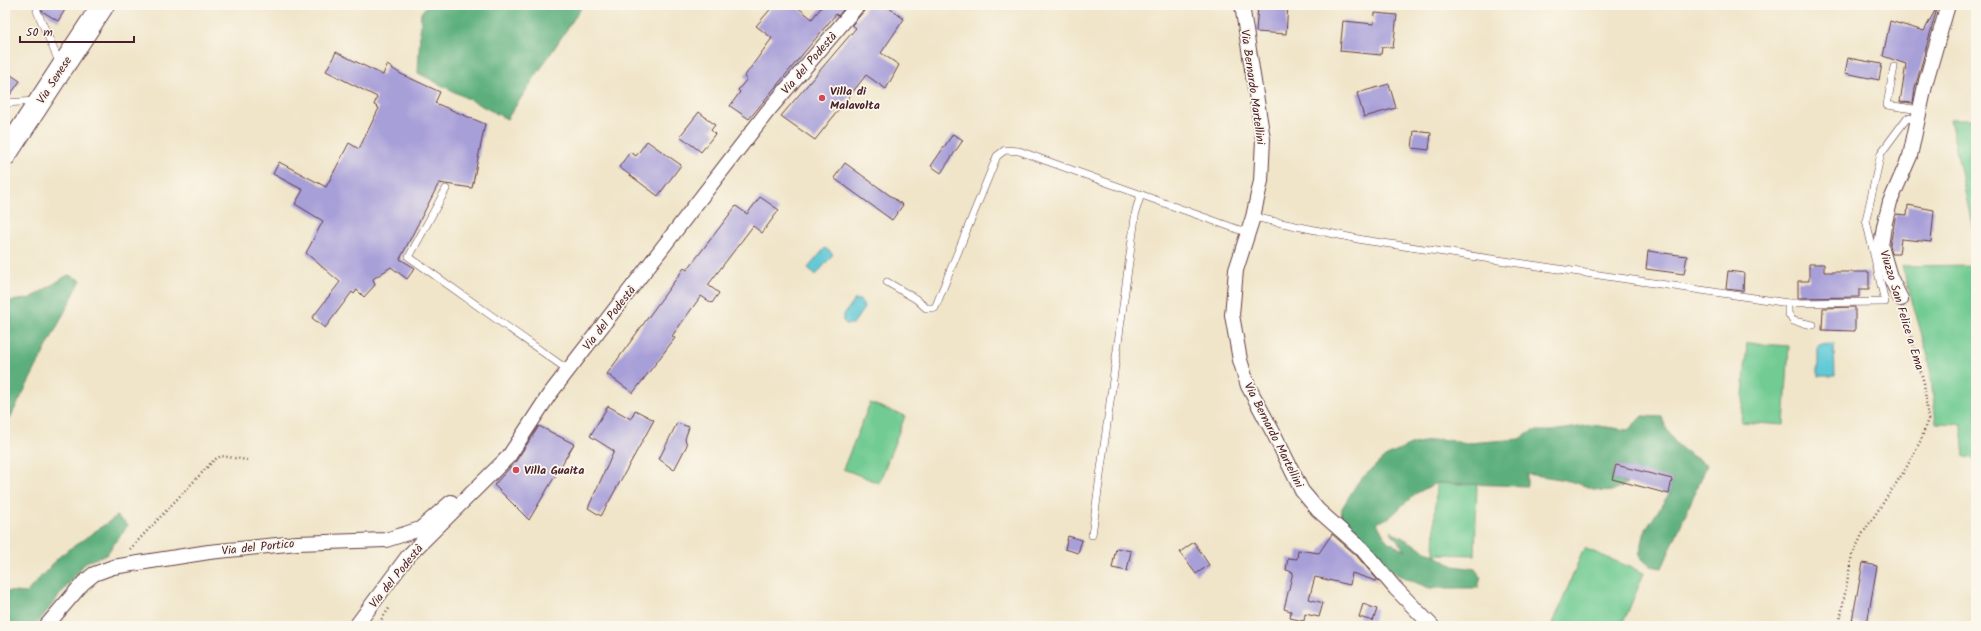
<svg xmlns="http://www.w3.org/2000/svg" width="1981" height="631" font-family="Kalam,sans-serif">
  <rect width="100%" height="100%" fill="#fbf7ec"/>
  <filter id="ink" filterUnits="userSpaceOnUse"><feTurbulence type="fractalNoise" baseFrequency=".025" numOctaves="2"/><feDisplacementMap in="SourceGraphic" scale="8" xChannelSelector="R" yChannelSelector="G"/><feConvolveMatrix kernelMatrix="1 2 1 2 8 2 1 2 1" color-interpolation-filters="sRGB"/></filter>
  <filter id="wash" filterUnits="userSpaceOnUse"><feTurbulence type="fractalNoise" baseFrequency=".012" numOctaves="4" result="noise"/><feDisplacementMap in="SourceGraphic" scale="16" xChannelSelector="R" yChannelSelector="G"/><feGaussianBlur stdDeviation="0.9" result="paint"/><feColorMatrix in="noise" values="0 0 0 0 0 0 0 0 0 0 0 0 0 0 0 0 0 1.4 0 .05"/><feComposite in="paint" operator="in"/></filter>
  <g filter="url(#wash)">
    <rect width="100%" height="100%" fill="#f0e5c9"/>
    <g fill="#71cb92" stroke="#5e755e">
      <polygon points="1950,119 1976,119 1976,245"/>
      <polygon points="1976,265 1976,458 1964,457 1961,424 1936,423 1929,360 1902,266"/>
      <polygon points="1747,343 1789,346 1784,425 1741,422"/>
      <polygon points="870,403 905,416 879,483 843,469"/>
      <polygon points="1436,483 1477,484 1475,555 1434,554"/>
      <polygon points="1584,548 1644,573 1622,626 1552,626"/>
    </g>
    <g fill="#5caf7c" stroke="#536754">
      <polygon points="427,5 583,5 507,119 418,73 421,13"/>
      <polygon points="68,275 81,280 5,428 5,302 31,298"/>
      <path d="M1642,416L1662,417C1671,445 1683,450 1707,465L1662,568L1650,566L1639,556L1645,531L1669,494L1672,479L1616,465L1612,479L1627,483C1603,501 1593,486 1569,481C1556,478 1541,476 1527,474V486L1436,483L1415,494L1390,517L1377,523L1387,541L1406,551L1390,531L1454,566L1475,569L1481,577L1478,588H1429L1398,575L1380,561L1341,519L1342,508L1358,482L1385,457L1413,444L1440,439L1468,443L1520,439L1532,431H1551L1592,425L1628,430Z"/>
      <polygon points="117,516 128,525 106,555 86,562 35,626 5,626 5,591 26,593 61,555"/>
    </g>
    <g fill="#5ec9d6" stroke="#547480">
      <polygon points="825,248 833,254 816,275 808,268"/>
      <polygon points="854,300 859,300 862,302 864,308 853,324 846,324 843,321 843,316"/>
      <polygon points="1834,344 1835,376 1818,376 1818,345"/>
    </g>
    <g id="blocks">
      <g fill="#a79fd8">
        <polygon points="33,5 68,5 58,21 42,11 40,7"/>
        <polygon points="774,5 795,5 812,19 823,5 847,5 838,16 836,14 749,119 730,106 740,92 738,90 747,79 744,77 772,38 756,26"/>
        <polygon points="866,5 885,5 904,19 881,53 899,65 886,89 866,75 815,140 781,116 856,28 852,25 864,11"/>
        <polygon points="1258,5 1288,5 1286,34 1256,32"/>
        <polygon points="1938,5 1915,88 1913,103 1900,102 1906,64 1883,56 1890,21 1924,31"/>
        <polygon points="1375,13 1397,15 1393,48 1382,47 1381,55 1340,51 1343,21 1374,24"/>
        <polygon points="336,52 383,75 387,65 401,74 440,92 435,103 485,124 472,188 439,183 400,259 415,268 407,279 391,267 373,279 375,285 364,297 357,290 354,294 352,292 325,328 312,318 340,282 306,253 323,221 295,204 303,190 273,174 279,162 326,187 349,143 359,149 379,108 374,105 377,97 326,71"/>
        <polygon points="1848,58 1882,64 1879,80 1845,73"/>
        <polygon points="5,71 20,81 8,98 5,98"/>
        <polygon points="1389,84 1396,108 1364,117 1357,93"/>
        <polygon points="699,112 715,125 711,130 715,134 701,152 680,136"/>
        <polygon points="1414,131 1431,133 1429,150 1412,148"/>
        <polygon points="953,134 963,140 941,173 931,166"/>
        <polygon points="647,141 681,165 658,196 619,167 630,152 636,156"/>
        <polygon points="845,163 903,205 892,220 834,178"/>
        <polygon points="760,197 779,210 762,233 753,226 708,285 719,293 712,303 701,296 672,336 675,338 633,393 607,374 684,268 687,270 736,206 747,214"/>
        <polygon points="1908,205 1934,210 1931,242 1901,239 1899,254 1892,254 1890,245 1896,214 1907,215"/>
        <polygon points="1648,251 1687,256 1684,274 1646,269"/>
        <polygon points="1809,264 1824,264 1824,272 1869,272 1869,289 1859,289 1859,297 1798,298 1798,281 1809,281"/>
        <polygon points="1728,271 1744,273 1743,291 1726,289"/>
        <polygon points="1855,307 1855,331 1822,330 1823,308"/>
        <polygon points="608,406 631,419 635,410 654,420 601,516 588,508 614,451 590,436"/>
        <polygon points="677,423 689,427 685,439 687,445 674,470 659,459"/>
        <polygon points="539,426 574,444 529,520 494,485 516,461"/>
        <polygon points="1616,465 1672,479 1669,494 1612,479"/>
        <polygon points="1332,534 1356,555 1379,582 1352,573 1350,585 1315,577 1309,599 1323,603 1319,617 1305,614 1304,621 1290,618 1291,611 1284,609 1293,572 1286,570 1288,558 1297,559 1298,550 1319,553"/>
        <polygon points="1068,536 1082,540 1078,553 1065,549"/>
        <polygon points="1194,542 1209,565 1196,574 1180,552"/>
        <polygon points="1116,548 1131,551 1127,571 1112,568"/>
        <polygon points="1863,563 1877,566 1867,624 1852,621"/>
        <polygon points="1363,604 1377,609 1373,621 1359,617"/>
      </g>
    </g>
  </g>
  <g filter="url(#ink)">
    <use href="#blocks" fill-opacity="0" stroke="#633d43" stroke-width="1"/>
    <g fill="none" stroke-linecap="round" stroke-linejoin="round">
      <defs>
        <g id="service">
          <polyline points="37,11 60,64"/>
          <polyline points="1894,67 1887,105 1920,110"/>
          <polyline points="5,103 36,101"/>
          <polyline points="446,189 409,257 568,370"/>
          <polyline points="1253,217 1363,240 1788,303 1885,302 1866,220 1881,153 1907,118 1918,120"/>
          <polyline points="887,282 916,299 926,308 935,308 997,156 1005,150 1019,151 1248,233"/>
          <polyline points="1788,303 1788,313 1793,321 1813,325"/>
          <polyline points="1092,535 1136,210 1141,194"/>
        </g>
        <g id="minor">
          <polyline points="1242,5 1263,139 1261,181 1253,217 1236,270 1232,315 1240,360 1248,386 1275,436 1302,491 1318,510 1362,549 1395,588 1432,626"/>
          <polyline points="1901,299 1890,277 1881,246 1884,226 1890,202 1910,156 1926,81 1948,5"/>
          <polyline points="46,626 83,583 94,574 113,567 209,552 297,543 386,540 420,529 451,502"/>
          <polyline points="356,626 408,556 509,456 549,395 767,112 858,5"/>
        </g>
        <polyline id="primary" points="5,155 103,5"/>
      </defs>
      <use href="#service" stroke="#633d43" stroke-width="8"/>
      <use href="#minor" stroke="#633d43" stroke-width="16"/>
      <use href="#primary" stroke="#633d43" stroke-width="24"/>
      <g stroke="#633d43" stroke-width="2.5" stroke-dasharray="1 3" stroke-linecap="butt">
        <polyline points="130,549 214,460 221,456 247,460"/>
        <polyline points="377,626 390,607"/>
        <polyline points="1839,626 1852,555 1863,533 1905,470 1921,440 1928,419 1924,383 1904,311"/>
      </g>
      <use href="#service" stroke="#fff" stroke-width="7"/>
      <use href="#minor" stroke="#fff" stroke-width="14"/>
      <use href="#primary" stroke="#fff" stroke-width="22"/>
    </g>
  </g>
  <g fill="#d1495b" stroke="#fbf7ec" stroke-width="1.5">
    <circle cx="822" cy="98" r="4"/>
    <circle cx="516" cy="470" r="4"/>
  </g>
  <g text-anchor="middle" stroke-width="3.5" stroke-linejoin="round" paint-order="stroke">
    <g font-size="12" fill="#4a1f2b" stroke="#fbf7ec">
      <text transform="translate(809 63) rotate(-49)" y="4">Via del Podestà</text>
      <text transform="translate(54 80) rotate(-57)" y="4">Via Senese</text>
      <text transform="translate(1253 87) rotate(82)" y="4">Via Bernardo Martellini</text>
      <text transform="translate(1902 310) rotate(73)" y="4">Viuzzo San Felice a Ema</text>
      <text transform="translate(609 318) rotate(-52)" y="4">Via del Podestà</text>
      <text transform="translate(1274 435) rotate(63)" y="4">Via Bernardo Martellini</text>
      <text transform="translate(258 547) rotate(-6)" y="4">Via del Portico</text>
      <text transform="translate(396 576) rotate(-51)" y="4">Via del Podestà</text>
    </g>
    <g font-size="12" font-weight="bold" fill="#4a1f2b" stroke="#fbf7ec" text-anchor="start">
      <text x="830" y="95">Villa di<tspan x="830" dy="14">Malavolta</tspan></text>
      <text x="524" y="474">Villa Guaita</text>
    </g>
  </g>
  <rect width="1981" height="631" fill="none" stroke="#fbf7ec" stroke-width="20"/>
  <path d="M20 36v6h114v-6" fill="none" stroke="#4a1f2b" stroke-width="2"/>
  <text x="26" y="36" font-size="12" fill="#4a1f2b" stroke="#fbf7ec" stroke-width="3" paint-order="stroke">50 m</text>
</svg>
